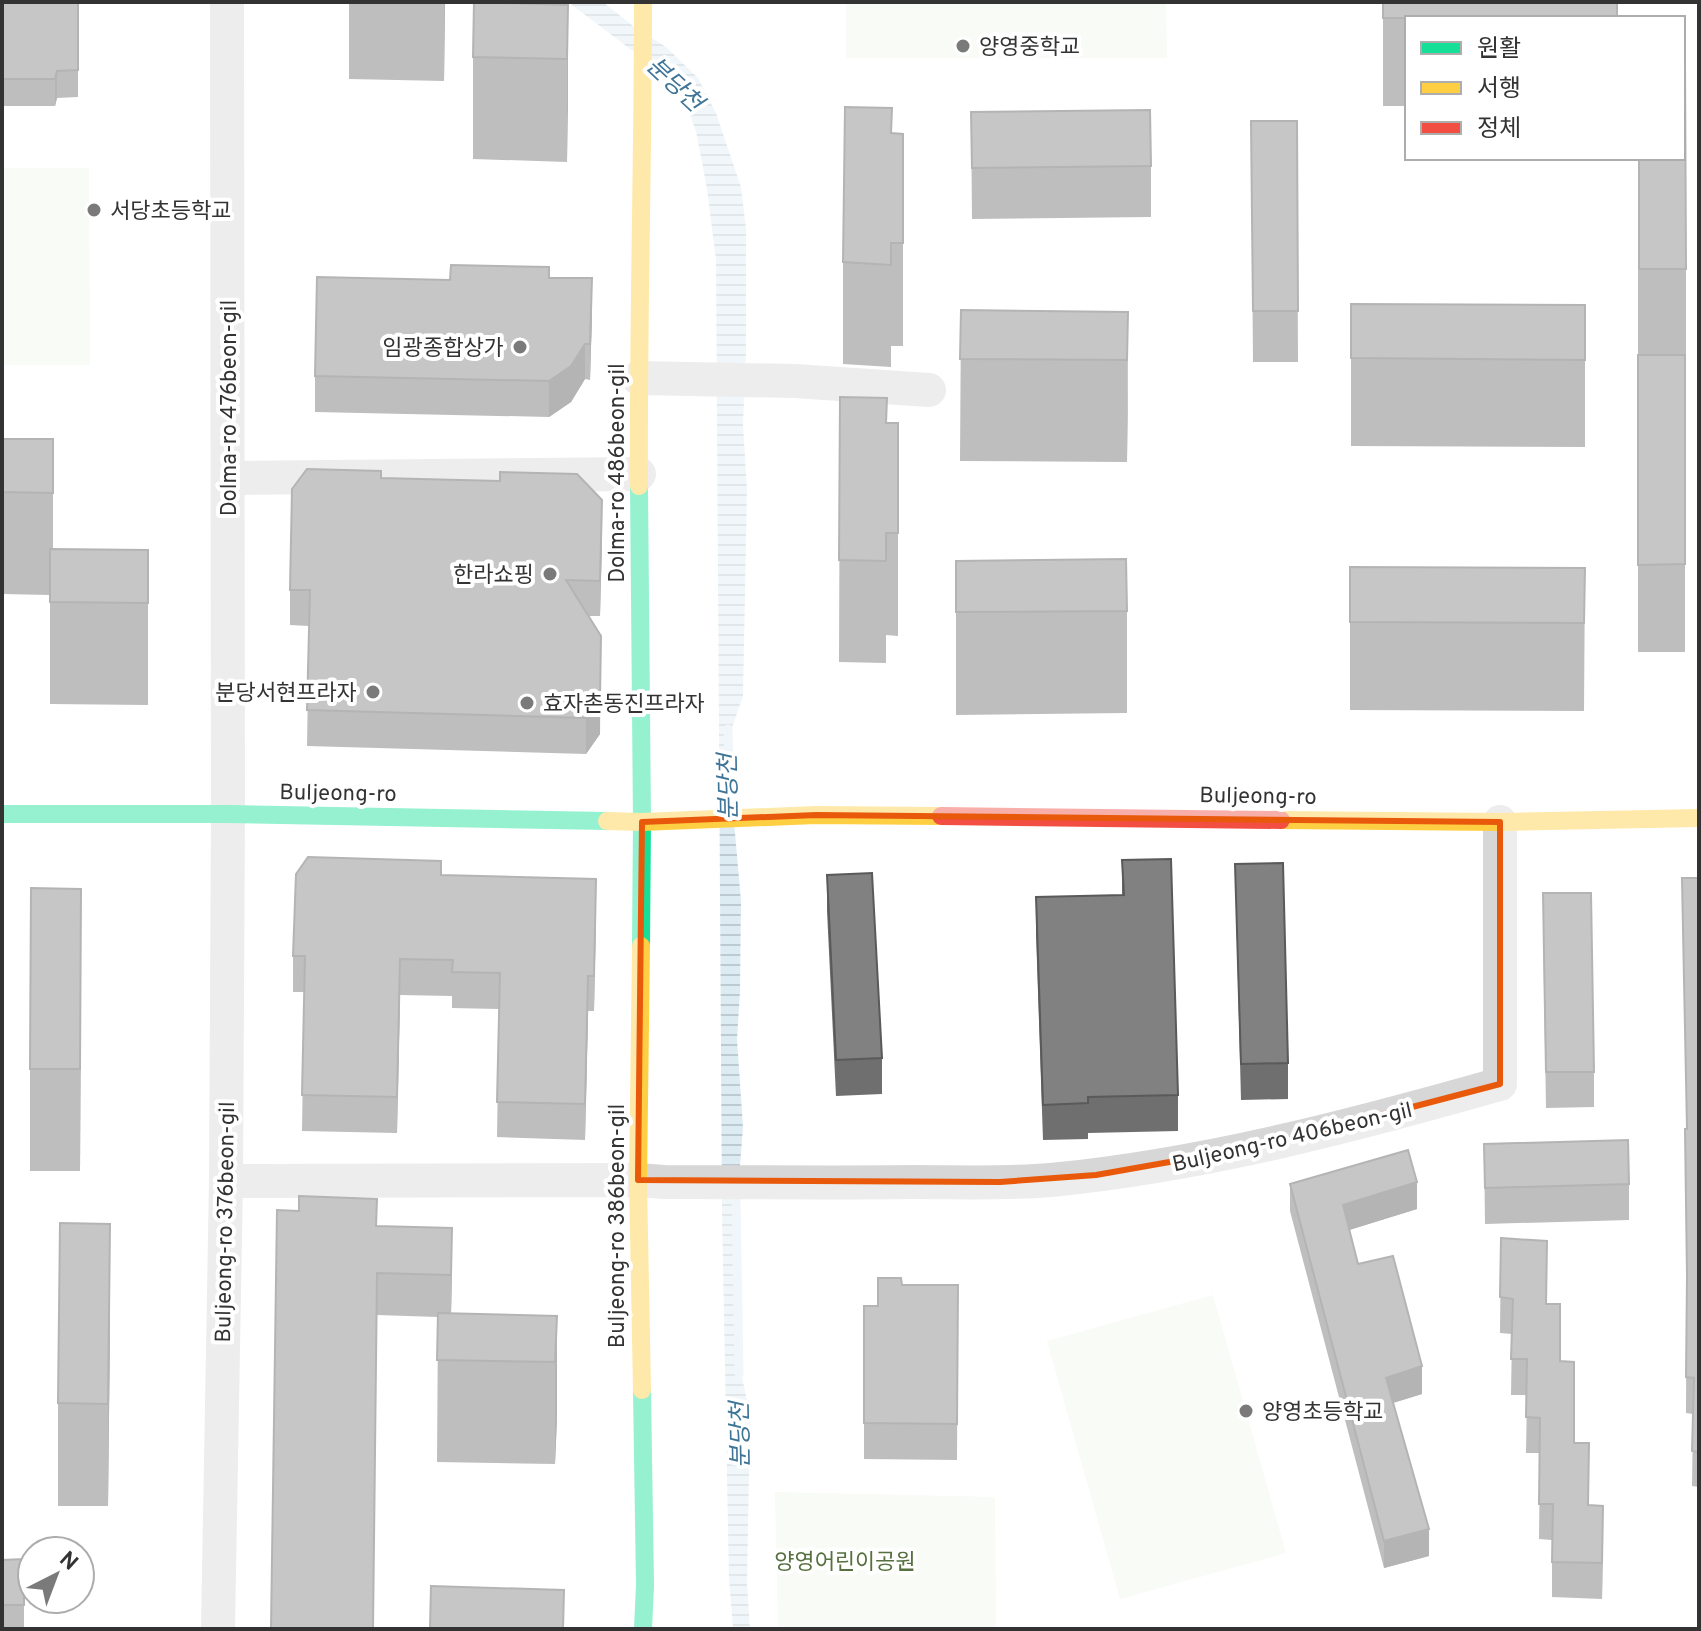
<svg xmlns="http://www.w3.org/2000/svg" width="1701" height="1631" font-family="Overpass,'Noto Sans KR',sans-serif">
  <defs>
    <pattern id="water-rules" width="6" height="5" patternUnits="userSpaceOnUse" patternTransform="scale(2)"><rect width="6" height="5" fill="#ddebf3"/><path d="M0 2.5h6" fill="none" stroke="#becad1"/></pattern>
  </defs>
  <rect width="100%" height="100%" fill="#fff"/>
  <g fill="#f1f5ed">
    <polygon points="846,2 1166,2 1167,58 846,58"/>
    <polygon points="2,168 89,168 90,365 2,365"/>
    <polygon points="1213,1295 1286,1553 1120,1599 1047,1341"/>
    <polygon points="775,1492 995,1497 996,1629 778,1629"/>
  </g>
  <polygon fill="url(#water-rules)" points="568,2 603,2 633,26 666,47 698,78 716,113 741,187 746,229 746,353 743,425 747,489 743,696 727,742 741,901 740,991 737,1039 743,1127 736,1217 734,1339 750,1415 747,1584 750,1629 733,1629 729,1578 722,1213 716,260 707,189 696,131 679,86"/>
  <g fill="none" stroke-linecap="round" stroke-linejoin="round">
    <g stroke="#ddebf3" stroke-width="9">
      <polyline points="728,729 729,770"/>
      <polyline points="736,1196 739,1374"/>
    </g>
    <g stroke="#d7d7d7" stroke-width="34">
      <polyline points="638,378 795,381 929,390"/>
      <polyline points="228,478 639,474"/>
      <path d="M226,1181L638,1180L664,1182C747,1182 829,1183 912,1182C958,1182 1005,1184 1051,1180C1204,1165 1352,1126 1500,1084V822"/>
      <polyline points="218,1629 226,1181 228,814 227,2"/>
    </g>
    <g stroke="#16e098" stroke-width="18">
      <polyline points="639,486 642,822 641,946"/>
      <polyline points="2,814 228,814 607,821"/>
      <polyline points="642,1390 645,1585 643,1629"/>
    </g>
    <g stroke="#ffcf43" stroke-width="18">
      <path d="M639,486C638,324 643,163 643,2"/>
      <polyline points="1281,820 1500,822 1699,818"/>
      <polyline points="607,821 642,822 816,815 941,816"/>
      <polyline points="641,946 638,1180 642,1390"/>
    </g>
    <polyline stroke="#f24e42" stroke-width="18" points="941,816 1281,820"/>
  </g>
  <g fill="#6f6f6f">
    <polygon points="2,2 78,2 78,97 57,98 55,106 2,106"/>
    <polygon points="349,2 445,2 444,81 349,79"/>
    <polygon points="1383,2 1407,18 1407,106 1383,106"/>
    <polygon points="568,5 567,162 473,159 473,57"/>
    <polygon points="971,112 1151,166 1151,217 972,219"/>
    <polygon points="1251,121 1297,121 1298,362 1253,362"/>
    <polygon points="892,133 903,134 903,346 891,346 891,367 843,364 843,262"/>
    <polygon points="1638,158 1686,269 1686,357 1685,357 1685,652 1638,652"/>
    <polygon points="549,278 592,314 590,380 585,379 571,402 549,417 315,412 315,376 450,280"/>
    <polygon points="1351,304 1585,305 1585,447 1351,446"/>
    <polygon points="961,310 1128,312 1127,462 960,461"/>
    <polygon points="840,397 887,423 898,423 898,636 886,635 886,663 839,662"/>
    <polygon points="2,439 53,439 53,549 148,550 148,705 50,704 50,595 2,594"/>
    <polygon points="381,478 602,535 600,616 589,616 600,734 586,754 307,746 309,626 290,625 290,590"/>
    <polygon points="956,561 1127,611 1127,713 956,715"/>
    <polygon points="1350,567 1585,568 1584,711 1350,710"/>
    <polygon points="1122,860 1178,1095 1178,1131 1088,1133 1088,1139 1043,1140 1036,933 1036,897 1122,895"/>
    <polygon points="1235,864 1288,1063 1288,1099 1241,1100"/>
    <polygon points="441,875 596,914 594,1011 588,1011 585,1140 497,1137 499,1009 452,1008 452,996 400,995 397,1133 302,1131 304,992 293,992 293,956"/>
    <polygon points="827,875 882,1058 882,1094 836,1096 827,911"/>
    <polygon points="1682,878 1699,878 1699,1487 1692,1486 1693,1414 1686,1413 1687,1129"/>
    <polygon points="1543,929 1594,1072 1594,1107 1546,1108"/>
    <polygon points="81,991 80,1171 30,1171 30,1069"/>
    <polygon points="1484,1144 1629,1184 1629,1220 1485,1224"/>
    <polygon points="1290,1184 1417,1209 1349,1230 1358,1264 1422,1394 1393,1403 1429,1556 1384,1568 1290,1211"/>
    <polygon points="377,1226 452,1270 451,1313 557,1316 557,1418 555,1464 437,1462 438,1317 377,1315"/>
    <polygon points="1501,1238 1547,1276 1547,1304 1560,1361 1574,1443 1589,1505 1603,1541 1602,1599 1552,1597 1552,1540 1539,1539 1540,1453 1526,1453 1527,1395 1511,1395 1512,1334 1500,1333"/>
    <polygon points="902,1285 958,1285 957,1460 864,1459 864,1306 878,1306"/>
    <polygon points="110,1326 108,1506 58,1506 58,1403"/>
    <polygon points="24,1559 24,1629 2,1629 2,1560"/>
  </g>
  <g fill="#5a5a5a">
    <polygon points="444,2 445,2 444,81"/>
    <polygon points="568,5 568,107 567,162 567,59"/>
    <polygon points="57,71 57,98 55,106 55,79"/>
    <polygon points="592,278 592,314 590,380 590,344"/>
    <polygon points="1128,312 1128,414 1127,462"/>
    <polygon points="585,344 585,379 571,402 549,417 549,381"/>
    <polygon points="602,500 602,535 600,616 600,581"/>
    <polygon points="601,636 600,734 586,754 586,718"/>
    <polygon points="596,879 596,914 594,1011 594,976"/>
    <polygon points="81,889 81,991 80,1171 80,1069"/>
    <polygon points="400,959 400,995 397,1133 397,1097"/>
    <polygon points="588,976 588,1011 585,1140 585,1104"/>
    <polygon points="1417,1182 1417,1209 1343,1232 1343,1205"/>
    <polygon points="110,1224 110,1326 108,1506 108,1404"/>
    <polygon points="452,1228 452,1270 451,1317 451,1275"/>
    <polygon points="557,1316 557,1418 555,1464 555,1362"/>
    <polygon points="1422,1366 1422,1394 1386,1405 1386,1378"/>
    <polygon points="1603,1506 1603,1541 1602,1599 1602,1563"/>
    <polygon points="1429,1529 1429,1556 1384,1568 1384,1541"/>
  </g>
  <g fill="#818181" stroke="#5a5a5a" stroke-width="2">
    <polygon points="2,2 78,2 78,70 57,71 55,79 2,79"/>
    <polygon points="474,2 568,5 567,59 473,57"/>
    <rect x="1383" y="2" width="234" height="16"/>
    <polygon points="1683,60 1685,60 1686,269 1639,269 1639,158 1683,158"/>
    <polygon points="845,107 892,108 891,133 903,134 903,243 891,243 891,265 843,262"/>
    <polygon points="1150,110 1151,166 972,168 971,112"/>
    <polygon points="1251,121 1297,121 1298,311 1253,311"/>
    <polygon points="451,265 549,267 549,278 592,278 590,344 585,344 571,366 549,381 315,376 317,277 450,280"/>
    <polygon points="1351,304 1585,305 1585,360 1351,358"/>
    <polygon points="961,310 1128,312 1127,360 960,359"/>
    <polygon points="1638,355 1685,355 1685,564 1638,565"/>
    <polygon points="840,397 887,398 886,423 898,423 898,533 886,533 886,561 839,560"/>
    <polygon points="2,439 53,439 53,493 2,492"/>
    <polygon points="307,469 381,471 381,478 500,481 500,472 577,474 602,500 600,581 566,580 601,636 600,699 586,718 307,710 310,590 290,590 292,489"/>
    <polygon points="50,549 148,550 148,603 50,602"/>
    <polygon points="1126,559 1127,611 956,612 956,561"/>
    <polygon points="1350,567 1585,568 1584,623 1350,622"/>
    <polygon points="308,857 441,861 441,875 596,879 594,976 588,976 585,1104 497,1102 500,973 452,972 453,960 400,959 397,1097 302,1095 305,956 293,956 296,874"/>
    <polygon points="1171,859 1178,1095 1088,1097 1088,1103 1043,1105 1036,897 1124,895 1122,860"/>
    <polygon points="1283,863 1288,1063 1241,1064 1235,864"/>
    <polygon points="872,873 882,1058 836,1060 827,875"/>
    <polygon points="1682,878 1699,878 1699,1452 1692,1451 1694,1378 1686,1377 1687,1276 1685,1129 1687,1129"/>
    <polygon points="31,888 81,889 80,1069 30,1069"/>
    <polygon points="1543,893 1591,893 1594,1072 1546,1072"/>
    <polygon points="1628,1140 1629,1184 1485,1188 1484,1144"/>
    <polygon points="1408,1150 1417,1182 1343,1205 1358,1264 1393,1256 1422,1366 1386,1378 1429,1529 1384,1541 1290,1184"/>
    <polygon points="299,1196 377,1199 376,1226 452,1228 451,1275 377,1273 373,1629 271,1629 277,1210 299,1211"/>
    <polygon points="60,1223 110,1224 108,1404 58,1403"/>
    <polygon points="1501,1238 1547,1241 1546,1304 1560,1304 1560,1361 1574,1362 1574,1443 1589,1443 1588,1505 1603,1506 1602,1563 1552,1562 1553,1504 1539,1504 1540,1418 1526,1417 1527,1359 1511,1359 1513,1299 1500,1297"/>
    <polygon points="878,1278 901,1278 902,1285 958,1285 957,1424 864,1423 864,1306 878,1306"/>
    <polygon points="438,1313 557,1316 555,1362 437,1360"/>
    <polygon points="24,1559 24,1605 2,1605 2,1560"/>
    <polygon points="431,1586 564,1590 563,1629 430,1629"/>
  </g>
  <path d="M0 0H1701V1631H0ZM816,815L1500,822V1084L1271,1144L1096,1175L1000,1182L638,1180L642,822Z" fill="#fff" fill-opacity=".55" fill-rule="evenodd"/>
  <path fill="none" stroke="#e8590c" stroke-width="6" stroke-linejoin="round" d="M816,815L1500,822V1084L1271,1144L1096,1175L1000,1182L638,1180L642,822Z"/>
  <g fill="#7a7a7a" stroke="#fff" stroke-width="3">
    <circle cx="963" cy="46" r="8"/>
    <circle cx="94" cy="210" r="8"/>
    <circle cx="520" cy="347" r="8"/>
    <circle cx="550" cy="574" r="8"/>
    <circle cx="373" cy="692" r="8"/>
    <circle cx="527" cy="703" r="8"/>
    <circle cx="1246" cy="1411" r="8"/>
  </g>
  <g text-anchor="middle" stroke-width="8" stroke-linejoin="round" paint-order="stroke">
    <g font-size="22" fill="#333" stroke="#fff" text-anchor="start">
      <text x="979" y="54">양영중학교</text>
      <text x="110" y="218">서당초등학교</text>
      <text x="504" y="355" text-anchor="end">임광종합상가</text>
      <text x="534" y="582" text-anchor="end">한라쇼핑</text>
      <text x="357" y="700" text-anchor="end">분당서현프라자</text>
      <text x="543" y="711">효자촌동진프라자</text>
      <text x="1262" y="1419">양영초등학교</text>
    </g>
    <g font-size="22" fill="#333" stroke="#fff">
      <text transform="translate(228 408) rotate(-90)" y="8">Dolma-ro 476beon-gil</text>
      <text transform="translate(616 473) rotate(-90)" y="8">Dolma-ro 486beon-gil</text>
      <text transform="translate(338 792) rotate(1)" y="8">Buljeong-ro</text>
      <text transform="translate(1258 795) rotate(1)" y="8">Buljeong-ro</text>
      <text transform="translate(1292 1136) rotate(-13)" y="8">Buljeong-ro 406beon-gil</text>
      <text transform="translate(224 1222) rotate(-89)" y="8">Buljeong-ro 376beon-gil</text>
      <text transform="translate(616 1226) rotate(-90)" y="8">Buljeong-ro 386beon-gil</text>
    </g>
    <g font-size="22" fill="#56703f" stroke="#fff">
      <text x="845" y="1569">양영어린이공원</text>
    </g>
    <g font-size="24" font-style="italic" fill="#3f7597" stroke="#fff">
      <text transform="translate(675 84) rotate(43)" y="8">분당천</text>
      <text transform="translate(728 787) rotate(-91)" y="8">분당천</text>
      <text transform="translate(740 1435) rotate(-91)" y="8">분당천</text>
    </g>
  </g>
  <rect width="1701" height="1631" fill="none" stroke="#333333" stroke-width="8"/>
  <rect x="1405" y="16" width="280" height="144" fill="#ffffff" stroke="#adadad" stroke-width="2"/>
  <rect x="1421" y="42" width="40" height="12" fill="#16e098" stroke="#adadad" stroke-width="2"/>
  <text x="1477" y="56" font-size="24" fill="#333333">원활</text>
  <rect x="1421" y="82" width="40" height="12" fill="#ffcf43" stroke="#adadad" stroke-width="2"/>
  <text x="1477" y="96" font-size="24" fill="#333333">서행</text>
  <rect x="1421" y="122" width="40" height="12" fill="#f24e42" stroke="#adadad" stroke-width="2"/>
  <text x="1477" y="136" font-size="24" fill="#333333">정체</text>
  <g transform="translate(56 1575) rotate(42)"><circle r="38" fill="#ffffff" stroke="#adadad" stroke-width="2"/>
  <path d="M0-6L14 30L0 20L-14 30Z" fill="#7a7a7a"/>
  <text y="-12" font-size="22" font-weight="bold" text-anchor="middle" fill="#333333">N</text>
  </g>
</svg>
